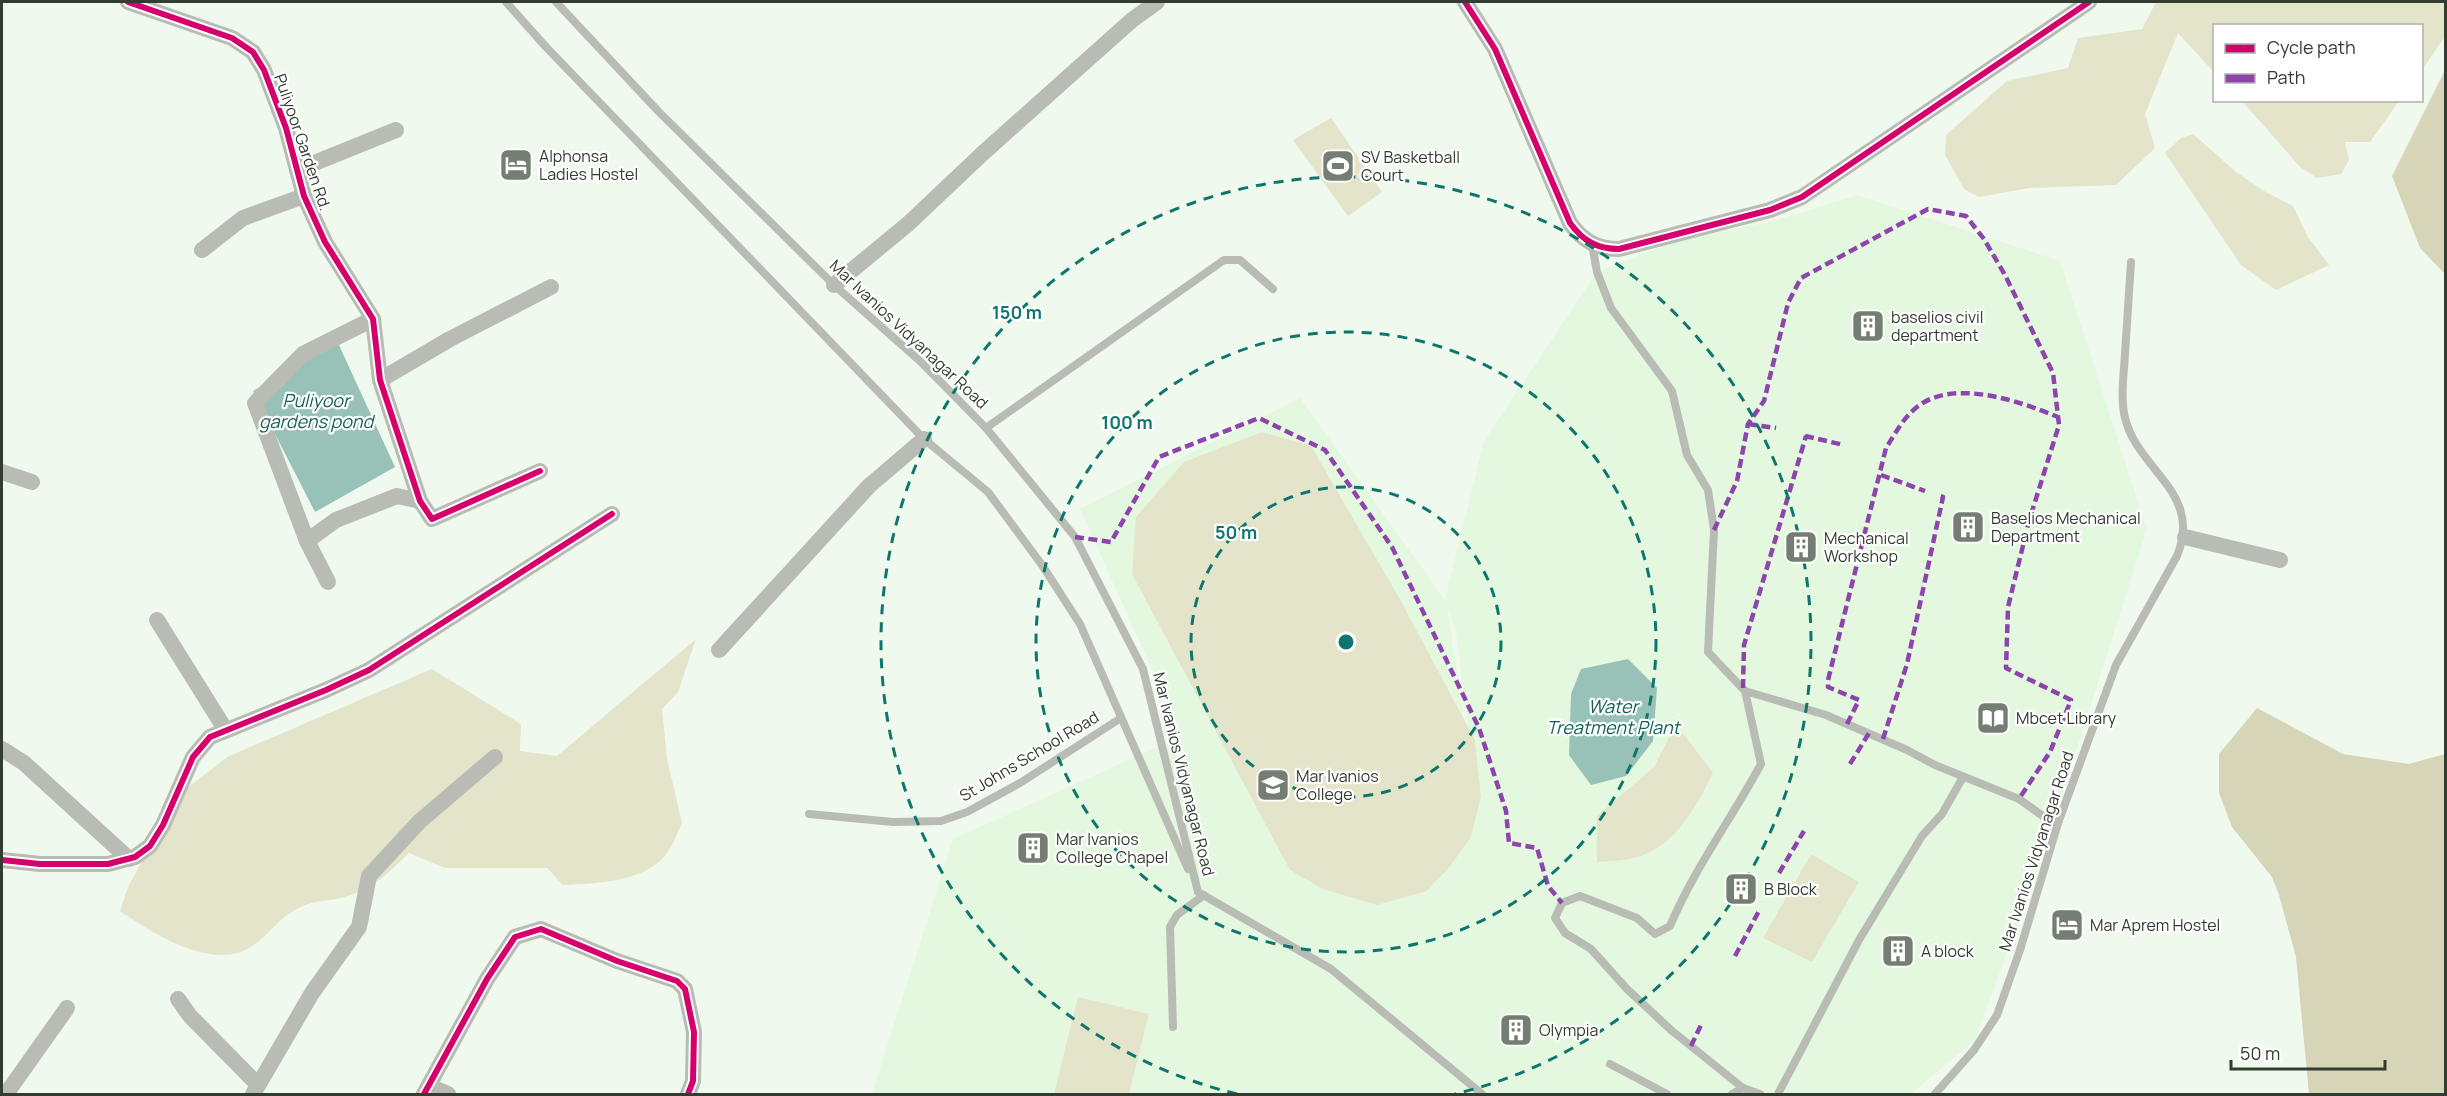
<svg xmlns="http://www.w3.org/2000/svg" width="2447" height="1096" font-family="Manrope,sans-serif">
  <rect width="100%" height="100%" fill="#f0f9ed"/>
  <path fill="#e4f8df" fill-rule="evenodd" d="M1858,195L2060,261L2147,529L2043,855L1975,1040L1911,1094H872L953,839L1182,736L1080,509L1300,398L1445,600L1484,441L1597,272L1671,243L1776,220ZM1447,606L1456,633L1477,799L1476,800Z"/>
  <g fill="#e4e4cb">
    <polygon points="2156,2 2445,2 2445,36 2422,70 2422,26 2214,26 2214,72 2178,33 2145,114 2155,148 2116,185 2029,188 1979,197 1964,189 1945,155 1946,135 2007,81 2068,68 2078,38 2142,29"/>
    <polygon points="2242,101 2399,101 2370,142 2345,142 2349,160 2341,174 2317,178 2300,167"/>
    <polygon points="1331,118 1382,192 1348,216 1293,140"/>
    <polygon points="2193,134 2236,172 2264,191 2293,206 2308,237 2329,265 2276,290 2241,265 2165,153 2181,138"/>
    <polygon points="1262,432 1311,446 1401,601 1475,740 1481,797 1471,837 1448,869 1427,891 1377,905 1323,889 1290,870 1132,574 1136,517 1184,462"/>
    <path d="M696,639L678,692L662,709L667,759L682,823C677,834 672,847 665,856C640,883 597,883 563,885L547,868H445L409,853C385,876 373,889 341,898C328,901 318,900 305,905C278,917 276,928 255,944C216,975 153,933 120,911L128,887L179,794L229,756L432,669L521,724L520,751L557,756Z"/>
    <path d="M1676,724L1713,773C1696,807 1675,848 1634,858C1622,861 1609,861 1597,862V816L1654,767Z"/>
    <polygon points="1811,854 1859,882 1812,962 1763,938"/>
    <polygon points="1078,997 1149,1014 1129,1094 1054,1094"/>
  </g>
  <g fill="#d7d5b8">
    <polygon points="2445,70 2445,274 2420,248 2392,176"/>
    <polygon points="2257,708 2343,754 2409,764 2445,754 2445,1094 2309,1094 2296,957 2279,895 2272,877 2232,827 2219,793 2219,754"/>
  </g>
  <g fill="#98c2b7">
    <polygon points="338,343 395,467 315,512 253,391"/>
    <polygon points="1628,659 1657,688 1653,741 1626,776 1591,785 1569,755 1571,694 1581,669"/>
  </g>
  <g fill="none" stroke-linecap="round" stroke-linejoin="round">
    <g stroke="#b9bcb5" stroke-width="8">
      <polyline points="506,2 546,47 924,439 988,492 1042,565 1080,624 1188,869"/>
      <polyline points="556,2 659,112 834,285 920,361 986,428 1075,537 1143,669 1198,892 1331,969 1482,1094"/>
      <polyline points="1592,244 1597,272 1611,308 1672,391 1687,455 1708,490 1714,530 1708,652 1745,691 1826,715 1907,750 1935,765 2019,799 2047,819 2058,823"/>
      <polyline points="986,428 1224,260 1240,260 1273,289"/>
      <polyline points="809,814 893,822 941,821 967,812 1020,783 1121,718"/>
      <polyline points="1173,1027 1170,927 1177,915 1204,895"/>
      <polyline points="1610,1064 1667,1094"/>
      <path d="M1743,1088L1671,1030L1627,989L1591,949L1565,933L1555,918L1562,903L1580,896L1637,918L1655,934L1670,926C1694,869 1732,818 1761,764L1745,691"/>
      <polyline points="1732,1094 1743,1088 1760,1094"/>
      <polyline points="1778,1094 1859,940 1922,836 1942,814 1963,777"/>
      <path d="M1935,1094L1974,1050L1997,1015L2020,950L2058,823L2116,665L2177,556C2203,492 2138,471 2125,418C2120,397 2124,374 2125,354C2127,323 2129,292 2131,262"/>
    </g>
    <g stroke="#b9bcb5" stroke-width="16">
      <polyline points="128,2 232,38 253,52 264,70 286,128 304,196 325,242 373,319 380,380 420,501 432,519 540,471"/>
      <path d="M1465,2L1495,49L1570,223C1583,241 1597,249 1619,249L1770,210L1802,197L2089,2"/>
      <polyline points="297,170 396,130"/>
      <polyline points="202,250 243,218 304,196"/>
      <polyline points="834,285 908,224 982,154 1132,20 1157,2"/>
      <polyline points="373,319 303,354 255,403 307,541 336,520 397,496 420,501"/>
      <polyline points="380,380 450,339 551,287"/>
      <polyline points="2,472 32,482"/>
      <polyline points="2185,537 2280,560"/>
      <polyline points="307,541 328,582"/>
      <polyline points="157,620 225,729"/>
      <polyline points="719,650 869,486 924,439"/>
      <polyline points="2,749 24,763 129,859"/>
      <polyline points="2,860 40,864 108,864 135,857 150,846 163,825 193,757 210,737 326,690 369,670 612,514"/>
      <polyline points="178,999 190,1016 258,1085"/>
      <polyline points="429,1086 448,1094"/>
      <polyline points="6,1094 67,1008"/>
      <polyline points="253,1094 312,993 359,927 369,876 420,821 495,757"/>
      <polyline points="424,1094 487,979 515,937 541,929 617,961 677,981 685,989 694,1032 693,1081 688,1094"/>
    </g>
    <g stroke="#8e44ad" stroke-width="4.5" stroke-dasharray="9 4.5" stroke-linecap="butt">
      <polyline points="1748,424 1776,428"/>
      <polyline points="1805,436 1844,445"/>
      <polyline points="1881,475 1925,491"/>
      <polyline points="1714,530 1737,481 1748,424 1764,401 1788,303 1801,278 1928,209 1966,216 1984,239 2005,275 2053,373 2059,425 2029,521 2008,607 2006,668 2071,700 2050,752 2019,799"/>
      <polyline points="1075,537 1111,542 1159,457 1259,418 1325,450 1392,547 1479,728 1506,811 1509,843 1537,848 1548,886 1562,903"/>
      <polyline points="1743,688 1744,645 1806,436"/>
      <path d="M1847,724L1859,700L1828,687V680L1886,448C1895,434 1903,418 1917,407C1953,378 2019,401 2058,417"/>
      <polyline points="1883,739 1907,664 1943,497 1940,496"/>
      <polyline points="1850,764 1869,733"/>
      <polyline points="1779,873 1804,831"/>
      <polyline points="1735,956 1760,909"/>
      <polyline points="1691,1046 1701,1025"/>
    </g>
    <defs>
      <g id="cycleway">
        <polyline points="128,2 232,38 253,52 264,70 286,128 304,196 325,242 373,319 380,380 420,501 432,519 540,471"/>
        <path d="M1465,2L1495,49L1570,223C1583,241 1597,249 1619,249L1770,210L1802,197L2089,2"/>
        <polyline points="2,860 40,864 108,864 135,857 150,846 163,825 193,757 210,737 326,690 369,670 612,514"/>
        <polyline points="424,1094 487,979 515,937 541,929 617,961 677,981 685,989 694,1032 693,1081 688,1094"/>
      </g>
    </defs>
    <use href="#cycleway" stroke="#fff" stroke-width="10"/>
    <use href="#cycleway" stroke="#d6006c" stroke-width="6"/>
  </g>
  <g fill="none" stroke="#0f766e" stroke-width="3" stroke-dasharray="10 8">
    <circle cx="1346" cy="642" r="155"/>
    <circle cx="1346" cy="642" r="310"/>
    <path d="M1237 1094A465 465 0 1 1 1455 1094"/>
  </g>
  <defs>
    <symbol id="hotel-square" viewBox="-11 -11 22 22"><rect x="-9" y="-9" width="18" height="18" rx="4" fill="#747e72" stroke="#fff"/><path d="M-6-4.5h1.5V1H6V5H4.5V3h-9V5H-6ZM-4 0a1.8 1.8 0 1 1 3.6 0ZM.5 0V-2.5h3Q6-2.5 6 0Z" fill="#fff"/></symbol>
    <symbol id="stadium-square" viewBox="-11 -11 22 22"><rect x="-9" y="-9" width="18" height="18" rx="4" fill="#747e72" stroke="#fff"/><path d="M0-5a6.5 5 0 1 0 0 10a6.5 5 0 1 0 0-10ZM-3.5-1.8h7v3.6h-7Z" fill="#fff"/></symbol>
    <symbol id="building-square" viewBox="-11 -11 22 22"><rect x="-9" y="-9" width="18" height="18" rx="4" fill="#747e72" stroke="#fff"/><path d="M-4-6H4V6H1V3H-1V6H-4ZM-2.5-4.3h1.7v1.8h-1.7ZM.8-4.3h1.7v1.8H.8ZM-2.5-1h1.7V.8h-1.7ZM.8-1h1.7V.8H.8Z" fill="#fff"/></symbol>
    <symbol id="library-square" viewBox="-11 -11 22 22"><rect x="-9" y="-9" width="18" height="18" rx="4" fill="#747e72" stroke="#fff"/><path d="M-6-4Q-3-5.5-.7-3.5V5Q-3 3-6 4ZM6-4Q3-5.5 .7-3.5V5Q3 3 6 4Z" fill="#fff"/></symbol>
    <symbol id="university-square" viewBox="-11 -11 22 22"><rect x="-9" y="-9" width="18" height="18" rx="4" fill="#747e72" stroke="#fff"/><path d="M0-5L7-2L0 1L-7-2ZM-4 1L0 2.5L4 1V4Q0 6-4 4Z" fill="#fff"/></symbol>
  </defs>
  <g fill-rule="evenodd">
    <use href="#hotel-square" x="497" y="146" width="38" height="38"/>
    <use href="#stadium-square" x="1319" y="147" width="38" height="38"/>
    <use href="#building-square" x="1849" y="307" width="38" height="38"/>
    <use href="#building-square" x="1949" y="508" width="38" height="38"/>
    <use href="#building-square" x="1782" y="528" width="38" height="38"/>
    <use href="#library-square" x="1974" y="699" width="38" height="38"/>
    <use href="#university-square" x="1254" y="766" width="38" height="38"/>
    <use href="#building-square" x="1014" y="829" width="38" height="38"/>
    <use href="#building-square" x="1722" y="870" width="38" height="38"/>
    <use href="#hotel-square" x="2048" y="906" width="38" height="38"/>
    <use href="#building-square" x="1879" y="932" width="38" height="38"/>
    <use href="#building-square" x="1497" y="1011" width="38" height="38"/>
  </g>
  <g text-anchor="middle" stroke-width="4.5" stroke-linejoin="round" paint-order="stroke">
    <g font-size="16" fill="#323c30" stroke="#fff">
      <text transform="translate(303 142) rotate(71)" y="6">Puliyoor Garden Rd.</text>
      <text transform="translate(909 334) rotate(43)" y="6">Mar Ivanios Vidyanagar Road</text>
      <text transform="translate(1029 756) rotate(-31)" y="6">St Johns School Road</text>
      <text transform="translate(1184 774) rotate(76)" y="6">Mar Ivanios Vidyanagar Road</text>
      <text transform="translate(2036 851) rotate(-72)" y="6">Mar Ivanios Vidyanagar Road</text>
    </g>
    <g font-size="16" fill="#323c30" stroke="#fff" text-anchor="start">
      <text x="539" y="162">Alphonsa<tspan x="539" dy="18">Ladies Hostel</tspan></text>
      <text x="1361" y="163">SV Basketball<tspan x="1361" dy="18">Court</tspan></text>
      <text x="1891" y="323">baselios civil<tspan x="1891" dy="18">department</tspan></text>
      <text x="1991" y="524">Baselios Mechanical<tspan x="1991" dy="18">Department</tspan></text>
      <text x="1824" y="544">Mechanical<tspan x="1824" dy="18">Workshop</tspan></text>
      <text x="2016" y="724">Mbcet Library</text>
      <text x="1296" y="782">Mar Ivanios<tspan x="1296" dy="18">College</tspan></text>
      <text x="1056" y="845">Mar Ivanios<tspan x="1056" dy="18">College Chapel</tspan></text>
      <text x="1764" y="895">B Block</text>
      <text x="2090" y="931">Mar Aprem Hostel</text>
      <text x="1921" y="957">A block</text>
      <text x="1539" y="1036">Olympia</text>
    </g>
    <g font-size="18" font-style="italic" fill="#146056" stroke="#fff">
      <text x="316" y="407">Puliyoor<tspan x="316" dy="21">gardens pond</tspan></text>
      <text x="1613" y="713">Water<tspan x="1613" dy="21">Treatment Plant</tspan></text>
    </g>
  </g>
  <circle cx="1346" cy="642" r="9" fill="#0f766e" stroke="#fff" stroke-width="3"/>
  <g font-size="18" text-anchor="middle" font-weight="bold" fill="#0f766e" stroke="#fff" stroke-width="4.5" stroke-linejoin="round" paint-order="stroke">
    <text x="1017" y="319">150 m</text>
    <text x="1127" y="429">100 m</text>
    <text x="1236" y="539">50 m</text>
  </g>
  <rect width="2447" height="1096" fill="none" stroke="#323c30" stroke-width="6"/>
  <rect x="2213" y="24" width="210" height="78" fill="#ffffff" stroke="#adb1ac" stroke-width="1.5"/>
  <rect x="2225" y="44" width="30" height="9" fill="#d6006c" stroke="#adb1ac" stroke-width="1.5"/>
  <text x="2267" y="54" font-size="18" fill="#323c30">Cycle path</text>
  <rect x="2225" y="74" width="30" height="9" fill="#8e44ad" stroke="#adb1ac" stroke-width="1.5"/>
  <text x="2267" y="84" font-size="18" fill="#323c30">Path</text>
  <path d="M2231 1060v9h154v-9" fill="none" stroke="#323c30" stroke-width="3"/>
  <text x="2240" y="1060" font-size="18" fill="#323c30" stroke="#ffffff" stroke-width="4.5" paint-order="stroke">50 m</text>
</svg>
